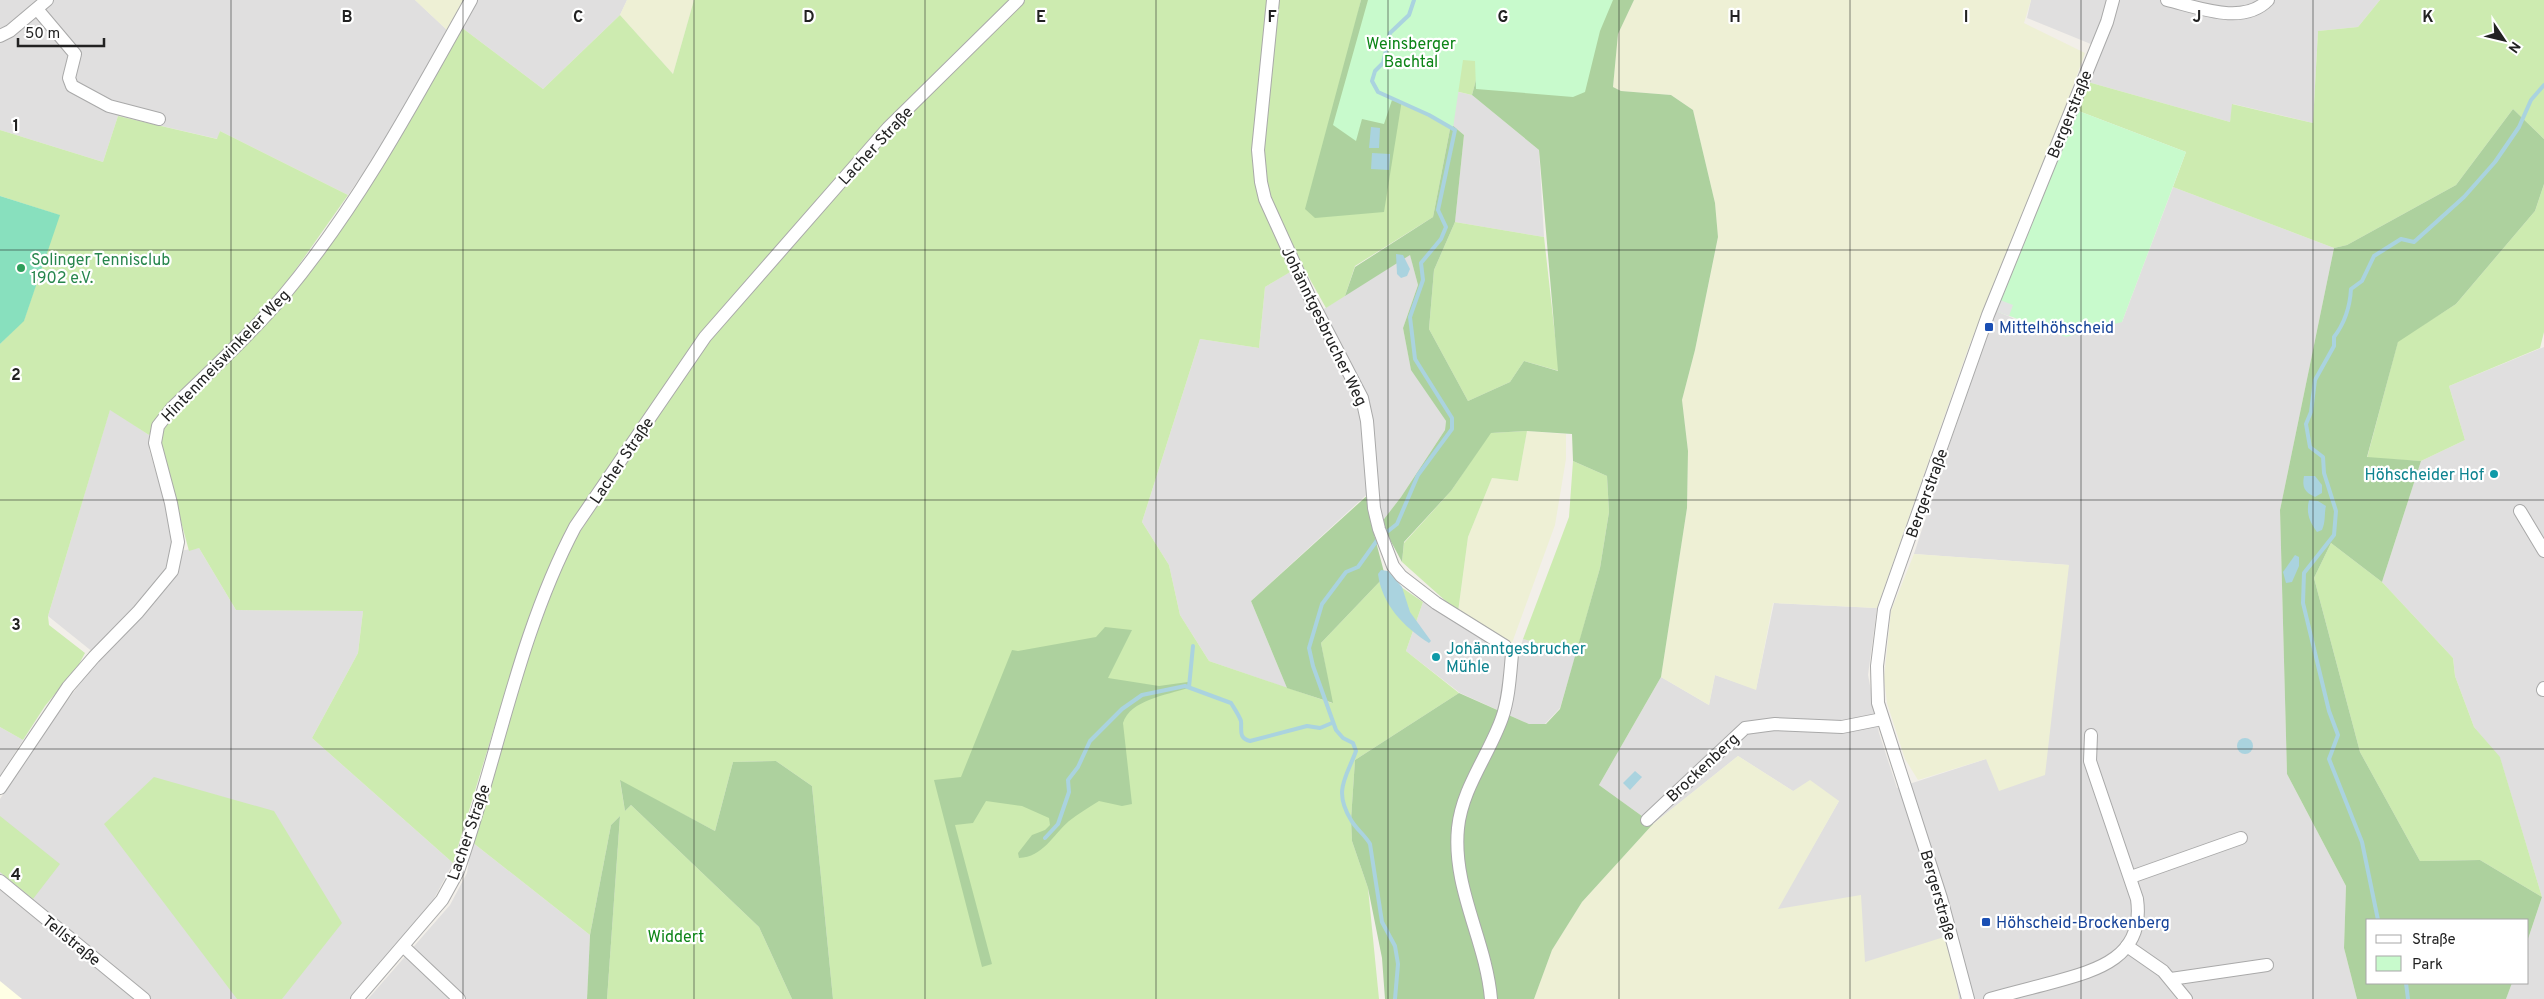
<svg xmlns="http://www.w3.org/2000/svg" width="2544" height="999" font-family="Overpass,sans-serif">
  <rect width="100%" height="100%" fill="#f2efe9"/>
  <g fill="#e0dfdf">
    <polygon points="0,0 415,0 448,31 396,126 348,195 220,131 218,139 118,116 103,162 0,130"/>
    <polygon points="476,0 627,0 620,15 543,89 461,27"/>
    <polygon points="2031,0 2380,0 2358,27 2318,31 2313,123 2233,104 2230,122 2088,82 2103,49 2027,18"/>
    <polygon points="1454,91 1472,95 1539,150 1544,237 1455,222 1464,135 1451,124"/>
    <polygon points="2173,187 2334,248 2280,510 2287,774 2346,886 2344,948 2357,999 1959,999 1955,974 1865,962 1777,909 1839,801 1793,791 1738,756 1653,824 1599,785 1661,677 1709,705 1715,675 1756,689 1774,603 1877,608 1868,675 1879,733 1897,788 1986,759 2069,565 1914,554 1951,440 1996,311 2020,321 2122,322"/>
    <polygon points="1410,254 1418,285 1403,328 1411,369 1446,421 1445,430 1401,497 1381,523 1376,486 1251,601 1287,688 1209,661 1180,615 1169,565 1142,522 1200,339 1259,348 1265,287 1293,270 1316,314"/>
    <polygon points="2544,347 2544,999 2506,999 2512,983 2528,983 2528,939 2542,897 2500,758 2474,727 2455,676 2453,658 2382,582 2421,461 2465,440 2449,386"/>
    <polygon points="110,409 149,435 149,449 170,521 172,552 199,548 236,610 363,611 358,653 312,738 453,863 429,908 350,999 0,999 0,799 34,747 99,657 48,616"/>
    <polygon points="1423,602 1504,652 1519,652 1523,639 1576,654 1560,708 1545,724 1529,724 1460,693 1406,651"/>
    <polygon points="0,727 23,740 0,776"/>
    <polygon points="472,842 590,935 587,999 368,999 450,905 467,873"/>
  </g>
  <polygon fill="#ffffe5" points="0,981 22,999 0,999"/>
  <g fill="#eef0d5">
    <polygon points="415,0 465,0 448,31"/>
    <polygon points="627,0 694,0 673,74 620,15"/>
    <polygon points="1634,0 2031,0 2024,23 2085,53 2055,136 1969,346 1877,608 1773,603 1756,690 1715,675 1709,705 1661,677 1687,508 1688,451 1682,400 1695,350 1718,238 1715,203 1693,110 1671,95 1621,91 1613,87 1618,34"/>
    <polygon points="1527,431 1566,434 1566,459 1555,525 1512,643 1458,612 1468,537 1492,478 1518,481"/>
    <polygon points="1914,554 2069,565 2045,775 1999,791 1986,759 1918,780 1905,759 1887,703 1884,678 1891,611"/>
    <polygon points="1738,756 1793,791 1810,780 1839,801 1778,909 1861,895 1865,962 1944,937 1955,974 1959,999 1534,999 1552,950 1582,902 1653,824"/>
  </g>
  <g fill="#cdebb0">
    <polygon points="694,0 1012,0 700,334 559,546 517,653 453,863 312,738 358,653 363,611 236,610 199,548 189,551 159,440 168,418 270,320 461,27 543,89 620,15 673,74"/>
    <polygon points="1025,0 1361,0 1350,48 1406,79 1497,0 1472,95 1455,91 1451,124 1433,217 1355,266 1345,296 1326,308 1302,265 1265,287 1259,348 1200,339 1142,522 1169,565 1180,615 1209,661 1332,703 1321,643 1385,576 1423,602 1406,651 1459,693 1355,760 1351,820 1352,841 1368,888 1379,999 833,999 812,786 776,761 733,762 715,831 620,781 625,811 631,805 759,927 792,999 607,999 620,816 611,825 590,935 472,842 525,665 567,551 709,341 892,131"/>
    <polygon points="2380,0 2544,0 2544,139 2513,109 2456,185 2347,245 2334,248 2173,187 2186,152 2076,110 2088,82 2230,122 2232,104 2313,123 2318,31 2358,27"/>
    <polygon points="118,116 217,139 220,131 348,195 277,296 169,406 149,435 110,410 48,616 49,625 85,653 78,666 45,706 23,740 0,727 0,344 24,320 59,215 0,196 0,130 103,162"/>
    <polygon points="2544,184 2544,332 2540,348 2449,386 2465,440 2421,461 2367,458 2398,341 2456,304 2535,211"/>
    <polygon points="1455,222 1544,237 1559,371 1524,361 1510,382 1468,401 1429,329 1434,270"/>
    <polygon points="1527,431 1518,481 1492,478 1468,537 1458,612 1402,562 1404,543 1451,491 1490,433"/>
    <polygon points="1573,461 1607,476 1609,512 1600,568 1576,654 1523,639 1569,517"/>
    <polygon points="2331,543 2382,582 2453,658 2455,676 2474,727 2500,757 2542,897 2480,860 2420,861 2360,752 2314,578"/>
    <polygon points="154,777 274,811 342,923 282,999 237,999 104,824"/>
    <polygon points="0,816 60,864 33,899 0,872"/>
  </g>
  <g fill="#add19e">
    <polygon points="1361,0 1418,0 1384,212 1315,218 1305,209"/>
    <polygon points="1497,0 1634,0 1618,34 1613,87 1621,91 1671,95 1693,110 1715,203 1718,237 1695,350 1682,400 1688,451 1687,508 1661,677 1599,785 1653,824 1582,902 1552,950 1534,999 1385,999 1382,958 1368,888 1352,841 1351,820 1355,760 1459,693 1529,724 1546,724 1560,709 1600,568 1609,512 1607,476 1573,461 1572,434 1527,431 1491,433 1451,491 1404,542 1402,562 1381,523 1401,497 1445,430 1446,421 1411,370 1403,328 1418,285 1410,255 1345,296 1355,267 1433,217 1451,124 1464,135 1455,222 1434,270 1429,329 1468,401 1510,382 1524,361 1558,371 1539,150 1472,95"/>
    <polygon points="2513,109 2544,139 2544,184 2535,211 2456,304 2398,342 2367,457 2421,461 2382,582 2331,543 2314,578 2360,752 2420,861 2480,860 2542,897 2528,939 2528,920 2368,920 2368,983 2512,983 2506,999 2357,999 2344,948 2346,886 2287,774 2280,510 2334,248 2347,245 2456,185"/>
    <polygon points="1370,493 1374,534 1385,576 1321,643 1333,703 1287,688 1251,601"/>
    <path d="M1105,627L1132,630L1108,678L1159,686L1188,682V688C1167,695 1130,700 1123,723L1132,804L1122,806L1099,801C1089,807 1078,814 1069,821C1053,835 1043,857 1019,858L1018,853L1032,835L1045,830L1050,825L1049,818L1022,806L986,801L973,823L955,825L992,964L982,967L934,780L961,777L1012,650L1018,651L1096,637Z"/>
    <polygon points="776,761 812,786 833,999 792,999 759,927 631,805 625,811 620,780 715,831 733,762"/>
    <polygon points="620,816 607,999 587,999 590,935 611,825"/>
  </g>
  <g fill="#c8facc">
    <polygon points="1368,0 1613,0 1600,31 1585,92 1573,97 1476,89 1475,61 1463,60 1453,128 1428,114 1392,100 1384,124 1362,119 1356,141 1333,125"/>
    <polygon points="2076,110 2186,152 2122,322 2066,337 1996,311"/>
  </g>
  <polygon fill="#88e0be" points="0,196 60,215 24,321 0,344"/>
  <polygon fill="#e2e2e2" points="2000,300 2013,305 2009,316 1996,311"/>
  <g fill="#aad3df">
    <polygon points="1371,127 1380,128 1379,148 1369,148"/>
    <polygon points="1372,153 1390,154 1389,170 1371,169"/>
    <polygon points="1396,254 1403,255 1410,269 1407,276 1401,278 1397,274"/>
    <path d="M2304,476H2315L2322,485V493L2315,497C2304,492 2302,487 2304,476Z"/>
    <path d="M2309,500L2318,501L2326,506C2324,514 2326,521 2322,530L2317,532C2309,521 2306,513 2309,500Z"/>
    <polygon points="2295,555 2299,557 2299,566 2292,582 2286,583 2283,572"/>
    <path d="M1381,570L1388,571L1402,587L1410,612L1431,641L1429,643C1404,627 1382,605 1378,574Z"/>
    <circle cx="2245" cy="746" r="8"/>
    <polygon points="1635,771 1642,777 1630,790 1623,783"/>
  </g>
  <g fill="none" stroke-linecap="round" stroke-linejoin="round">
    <g stroke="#aad3df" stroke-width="4">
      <polyline points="1189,687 1193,646"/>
      <path d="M1045,838L1058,824L1069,792L1068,780L1078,767L1090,741L1122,709L1142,695L1185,686L1231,703C1234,708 1239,715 1241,721C1242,730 1238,738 1250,741L1307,726L1320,728L1332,723"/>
      <path d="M2378,920L2362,842L2329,759L2338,735L2329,711L2303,603L2304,573L2334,535L2336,511L2324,473L2323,457L2310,447L2306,424L2311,412L2315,380L2334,346V337C2344,324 2350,306 2351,289L2362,281L2374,256L2401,239L2414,242L2464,197L2495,162L2519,127L2531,100L2544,85"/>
      <polyline points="2406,983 2408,999"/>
      <path d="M1395,999L1398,964L1395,946L1382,922L1370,844C1365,835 1356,829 1351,820C1333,791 1346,778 1356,751L1353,743L1343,738L1336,730L1313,666L1309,648L1322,604L1346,572L1358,567L1378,539L1397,524L1418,475L1452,429V418L1415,359L1410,317L1423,280L1421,263L1441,239L1446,227L1438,210L1455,130L1429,115L1378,92L1372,81L1375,71L1383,63L1390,33L1409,15L1414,0"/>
    </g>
    <defs>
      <g id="minor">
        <path d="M1273,0L1258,150L1261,182L1265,199L1309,296L1362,398L1367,421L1374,508L1379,529L1393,566L1401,576L1436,603L1505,646L1512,654C1510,675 1509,698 1502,718C1489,755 1462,788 1458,828C1452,888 1486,940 1491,999"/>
        <path d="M2167,0C2197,7 2243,26 2268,0"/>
        <polyline points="37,9 75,54 69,78 72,86 109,106 159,119"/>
        <polyline points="0,36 10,31 47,0"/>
        <polyline points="2520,511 2544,551"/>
        <polyline points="2543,690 2544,688"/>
        <path d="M0,788L68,687L94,657L138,612L172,571L178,542L171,503L155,443L158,426L172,408C210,371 250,335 284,295C359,205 414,102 471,0"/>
        <polyline points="1647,820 1745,728 1775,724 1842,727 1882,719"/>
        <polyline points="2131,877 2241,838"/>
        <polyline points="0,881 144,999"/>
        <polyline points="2127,946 2163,971 2186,999"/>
        <polyline points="404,947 459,999"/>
        <polyline points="2171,979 2267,965"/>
        <path d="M357,999L442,900L458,871C498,757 518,635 575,527L705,337L888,128L1018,0"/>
        <polyline points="1968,999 1941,898 1878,703 1877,666 1884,609 1988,315 2107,22 2113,0"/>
        <path d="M1990,999C2011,993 2032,988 2054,982C2098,970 2145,957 2137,899L2090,761L2091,735"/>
      </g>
    </defs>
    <use href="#minor" stroke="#a9a9a9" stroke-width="14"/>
    <use href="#minor" stroke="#fff" stroke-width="12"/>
  </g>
  <path fill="none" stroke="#222" stroke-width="1" stroke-opacity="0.55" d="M231,0V999M463,0V999M694,0V999M925,0V999M1156,0V999M1388,0V999M1619,0V999M1850,0V999M2081,0V999M2313,0V999M0,250H2544M0,500H2544M0,749H2544"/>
  <circle fill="#2e9e5b" stroke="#fff" stroke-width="2" cx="21" cy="268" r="5"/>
  <g fill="#1a4fb4" stroke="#fff" stroke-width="2">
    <rect x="1984" y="322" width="10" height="10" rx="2.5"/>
    <rect x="1981" y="917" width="10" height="10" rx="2.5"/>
  </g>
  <g fill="#0f9aa8" stroke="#fff" stroke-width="2">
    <circle cx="2494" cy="474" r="5"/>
    <circle cx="1436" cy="657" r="5"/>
  </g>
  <g text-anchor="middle" stroke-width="4.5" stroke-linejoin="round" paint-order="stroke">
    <g font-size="16" fill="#0c8416" stroke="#fff">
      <text x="1411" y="49">Weinsberger<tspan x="1411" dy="18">Bachtal</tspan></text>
      <text x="676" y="942">Widdert</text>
    </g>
    <g font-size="16" fill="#222" stroke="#fff">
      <text transform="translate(2069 114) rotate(-68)" y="6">Bergerstraße</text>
      <text transform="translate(875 145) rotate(-47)" y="6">Lacher Straße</text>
      <text transform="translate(1325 326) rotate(64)" y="6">Johänntgesbrucher Weg</text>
      <text transform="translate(225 355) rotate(-46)" y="6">Hintenmeiswinkeler Weg</text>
      <text transform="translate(621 460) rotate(-56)" y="6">Lacher Straße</text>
      <text transform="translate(1926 493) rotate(-70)" y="6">Bergerstraße</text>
      <text transform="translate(1702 767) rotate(-43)" y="6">Brockenberg</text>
      <text transform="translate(468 832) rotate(-71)" y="6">Lacher Straße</text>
      <text transform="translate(1939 895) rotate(74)" y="6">Bergerstraße</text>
      <text transform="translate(72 940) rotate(39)" y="6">Tellstraße</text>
    </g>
    <g font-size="16" fill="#27864d" stroke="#fff" text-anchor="start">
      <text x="31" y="265">Solinger Tennisclub<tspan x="31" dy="18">1902 e.V.</tspan></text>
    </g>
    <g font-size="16" fill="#164399" stroke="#fff" text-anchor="start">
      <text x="1999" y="333">Mittelhöhscheid</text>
      <text x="1996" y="928">Höhscheid-Brockenberg</text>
    </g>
    <g font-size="16" fill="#0d838f" stroke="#fff" text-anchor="end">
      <text x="2484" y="480">Höhscheider Hof</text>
      <text x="1446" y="654" text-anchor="start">Johänntgesbrucher<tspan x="1446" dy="18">Mühle</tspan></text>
    </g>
  </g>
  <g font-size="16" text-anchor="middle" font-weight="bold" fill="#222" stroke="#fff" stroke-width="4.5" stroke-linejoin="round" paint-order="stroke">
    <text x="347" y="22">B</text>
    <text x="578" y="22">C</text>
    <text x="809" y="22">D</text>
    <text x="1041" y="22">E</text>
    <text x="1272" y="22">F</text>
    <text x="1503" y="22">G</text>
    <text x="1735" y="22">H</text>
    <text x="1966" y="22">I</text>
    <text x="2197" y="22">J</text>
    <text x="2428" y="22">K</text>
    <text x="16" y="131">1</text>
    <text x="16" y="380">2</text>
    <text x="16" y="630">3</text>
    <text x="16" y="880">4</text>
  </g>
  <rect x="2366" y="919" width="162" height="65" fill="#ffffff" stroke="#a7a7a7"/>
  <rect x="2376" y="935" width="25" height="8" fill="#ffffff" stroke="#a7a7a7"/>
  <text x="2412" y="944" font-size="15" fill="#222222">Straße</text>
  <rect x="2376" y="956" width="25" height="15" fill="#c8facc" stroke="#a7a7a7"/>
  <text x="2412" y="969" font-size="15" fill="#222222">Park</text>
  <g transform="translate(2504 40) rotate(125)" stroke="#ffffff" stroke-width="4" paint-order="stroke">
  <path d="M0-4L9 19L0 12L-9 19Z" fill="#222222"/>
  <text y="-8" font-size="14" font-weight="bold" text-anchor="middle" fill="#222222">N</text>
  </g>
  <path d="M18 38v8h86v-8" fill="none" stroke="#222222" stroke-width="2.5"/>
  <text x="25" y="38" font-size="15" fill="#222222" stroke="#ffffff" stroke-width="4" paint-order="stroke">50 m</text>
</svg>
